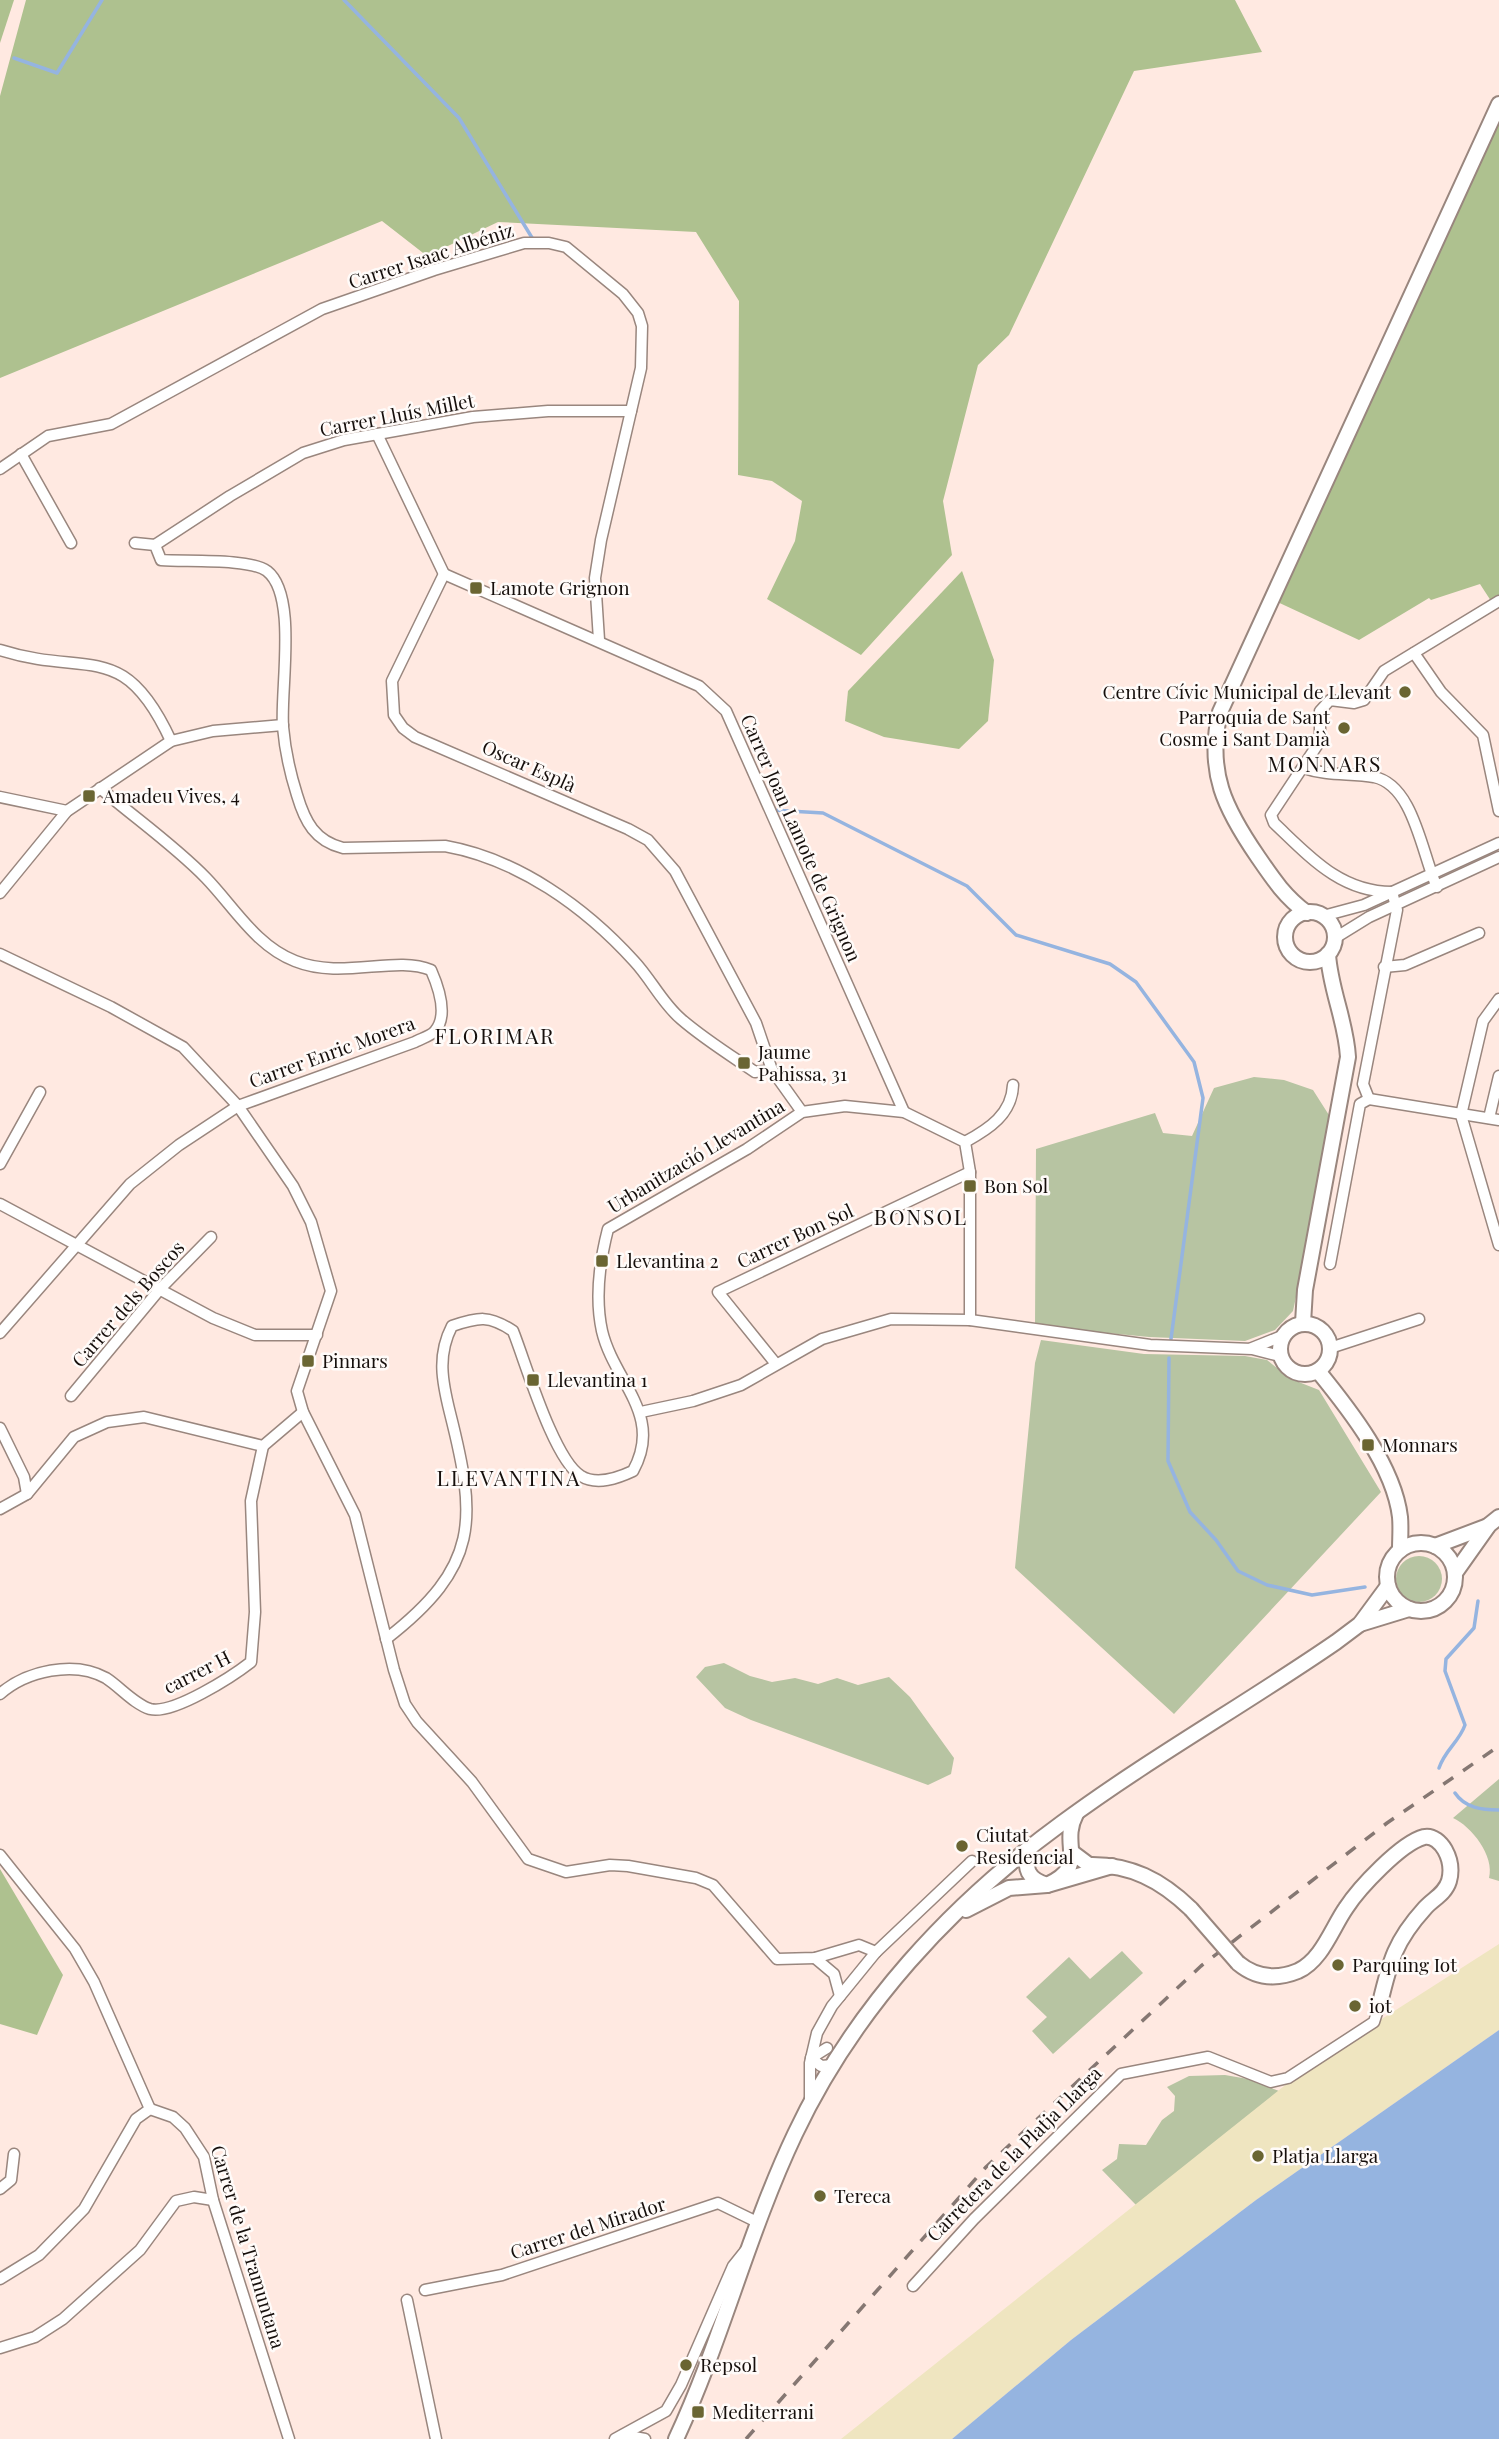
<svg xmlns="http://www.w3.org/2000/svg" width="1499" height="2439" font-family="'Playfair Display',serif">
  <rect width="100%" height="100%" fill="#ffe9e1"/>
  <g fill="#b7c4a2">
    <polygon points="1254,1077 1284,1080 1313,1090 1334,1123 1293,1311 1275,1330 1245,1341 1149,1337 1035,1326 1036,1149 1155,1113 1163,1133 1192,1136 1214,1088"/>
    <polygon points="1041,1340 1144,1354 1245,1356 1267,1360 1291,1379 1319,1390 1381,1492 1174,1714 1015,1568 1035,1363"/>
    <circle cx="1419" cy="1579" r="23"/>
    <polygon points="724,1663 750,1676 772,1682 795,1678 818,1684 837,1678 858,1685 889,1677 910,1697 954,1758 951,1774 928,1785 751,1720 725,1708 696,1677 705,1667"/>
    <path d="M1499,1779V1881L1489,1878C1495,1856 1471,1826 1453,1818Z"/>
    <polygon points="1122,1951 1143,1973 1053,2054 1032,2031 1047,2017 1026,1997 1069,1957 1090,1979"/>
    <polygon points="1225,2075 1248,2079 1279,2091 1136,2205 1102,2170 1117,2159 1119,2144 1146,2145 1162,2120 1174,2111 1175,2096 1167,2087 1189,2076"/>
  </g>
  <g fill="#aec18f">
    <polygon points="0,0 14,0 0,43"/>
    <polygon points="26,0 1235,0 1262,52 1134,71 1009,335 978,365 943,501 952,555 861,655 767,599 795,541 802,501 772,481 738,475 739,301 696,232 498,222 427,256 382,221 0,378 0,96"/>
    <polygon points="1499,104 1499,596 1491,601 1480,584 1431,600 1429,598 1359,640 1271,599"/>
    <polygon points="962,571 994,660 988,721 959,749 884,737 845,721 848,691"/>
    <polygon points="0,1869 63,1975 37,2035 0,2024"/>
  </g>
  <polygon fill="#efe5c0" points="1499,1944 1499,2030 1256,2200 1071,2340 952,2439 841,2439 1313,2063"/>
  <polygon fill="#95b4e0" points="1499,2030 1499,2439 952,2439 1071,2340 1256,2200"/>
  <g fill="none" stroke-linecap="round" stroke-linejoin="round">
    <g stroke="#95b4e0" stroke-width="3.5">
      <polyline points="344,0 459,118 534,241"/>
      <polyline points="14,58 57,73 102,0"/>
      <polyline points="772,810 823,813 967,886 1016,935 1110,964 1136,982 1194,1062 1203,1098 1171,1339"/>
      <polyline points="1169,1358 1168,1461 1190,1512 1216,1540 1238,1571 1267,1585 1312,1595 1365,1587"/>
      <path d="M1439,1768C1445,1750 1459,1742 1465,1725L1445,1671L1446,1659L1474,1628L1478,1601"/>
      <path d="M1455,1793C1465,1808 1482,1810 1499,1810"/>
    </g>
    <defs>
      <g id="street">
        <polyline points="377,434 444,574"/>
        <polyline points="21,454 71,543"/>
        <polyline points="0,469 48,436 111,424 322,309 434,270 524,243 549,243 566,247 623,294 638,313 642,326 641,368 601,540 595,578 599,640"/>
        <path d="M135,543L155,545L161,560C185,562 249,558 267,571C298,595 280,690 283,727C285,750 290,773 297,795C305,822 315,841 343,848L445,846C518,859 585,907 634,961C651,979 662,1003 681,1019C704,1039 730,1055 755,1072L772,1070"/>
        <polyline points="155,545 230,496 303,453 344,440 473,417 548,411 631,411"/>
        <polyline points="444,574 392,681 394,715 403,728 415,737 628,829 648,840 675,871 756,1023 772,1070 802,1112"/>
        <polyline points="444,574 699,686 726,711 904,1112"/>
        <path d="M0,650C88,678 123,637 171,741"/>
        <polyline points="1414,653 1441,692 1483,735 1499,811"/>
        <path d="M1304,768C1327,776 1350,773 1374,777C1414,785 1422,855 1437,887"/>
        <polyline points="0,797 67,811"/>
        <polyline points="0,893 67,811 171,741 213,731 283,725"/>
        <polyline points="1323,916 1364,905 1499,843"/>
        <polyline points="1335,938 1369,917 1499,857"/>
        <polyline points="0,954 111,1007 183,1047 238,1106 293,1186 311,1222 331,1291 297,1391 303,1412 355,1515 394,1670 405,1704 417,1722 472,1782 528,1859 566,1872 610,1865 628,1866 696,1878 713,1885 777,1959 815,1958 859,1945 876,1952"/>
        <polyline points="1384,967 1405,965 1479,933"/>
        <polyline points="1499,999 1483,1021 1461,1115 1499,1245"/>
        <path d="M1369,1099L1363,1084L1397,910L1392,892C1340,892 1309,856 1274,823L1271,815L1320,741V711L1330,700L1354,703L1364,700L1384,671L1499,601"/>
        <polyline points="1369,1099 1499,1120"/>
        <polyline points="1489,1118 1499,1076"/>
        <path d="M965,1142C989,1129 1012,1114 1013,1085"/>
        <polyline points="0,1164 40,1092"/>
        <polyline points="0,1204 213,1318 255,1335 317,1335"/>
        <polyline points="1330,1264 1360,1104 1369,1099"/>
        <path d="M0,1333L130,1184L179,1145L238,1106L415,1042C420,1039 431,1036 435,1031C449,1015 438,986 431,970C395,955 342,980 295,961C256,946 234,907 206,878C175,846 135,818 100,788"/>
        <polyline points="1252,1348 1282,1336"/>
        <polyline points="1330,1348 1419,1319"/>
        <polyline points="776,1364 718,1292 970,1172"/>
        <polyline points="71,1396 160,1289 211,1237"/>
        <polyline points="641,1412 693,1401 741,1385 822,1339 891,1319 970,1320 1150,1345 1252,1349 1280,1356"/>
        <polyline points="0,1428 24,1477 27,1494"/>
        <polyline points="0,1509 27,1494 74,1437 107,1422 144,1417 263,1446 303,1412"/>
        <path d="M386,1639C480,1566 477,1520 450,1413C442,1381 437,1355 452,1326C479,1317 489,1315 513,1331C526,1364 554,1460 581,1476C597,1486 618,1478 633,1471C664,1415 614,1382 602,1331C595,1299 600,1260 608,1229L747,1149L802,1112L845,1106L904,1112L965,1142L970,1172V1320"/>
        <path d="M0,1694C26,1671 74,1660 106,1678C120,1687 134,1704 150,1709C173,1715 233,1676 251,1662L255,1612L251,1501L263,1446"/>
        <polyline points="0,1855 75,1949 94,1982 150,2109"/>
        <polyline points="815,1958 834,1974 840,1996"/>
        <polyline points="827,2048 811,2058 821,2066 833,2065"/>
        <polyline points="810,2102 810,2063 817,2033 832,2006 876,1952 972,1861"/>
        <polyline points="0,2189 11,2180 14,2154"/>
        <polyline points="0,2279 39,2255 84,2209 136,2119 150,2109 173,2117 185,2128 204,2157 213,2200 289,2439"/>
        <polyline points="913,2286 974,2219 1121,2074 1208,2057 1271,2082 1288,2078 1374,2022 1380,2003"/>
        <polyline points="425,2290 502,2275 718,2203 757,2222"/>
        <polyline points="407,2300 436,2439"/>
        <polyline points="0,2348 35,2337 63,2319 140,2250 176,2201 194,2197 213,2200"/>
        <polyline points="623,2435 645,2439"/>
        <polyline points="615,2439 666,2411 681,2385 733,2266 745,2251"/>
      </g>
      <g id="secondary">
        <circle cx="1310" cy="937" r="25"/>
        <path d="M1307,913C1285,897 1273,879 1258,857C1225,809 1206,772 1220,712L1499,104"/>
        <path d="M1303,1323L1305,1290L1348,1057C1346,1021 1330,989 1328,954"/>
        <circle cx="1305" cy="1349" r="25"/>
        <path d="M1318,1371C1349,1409 1394,1466 1400,1517C1401,1528 1400,1539 1400,1550"/>
        <circle cx="1421" cy="1577" r="34"/>
        <polyline points="1435,1546 1488,1526"/>
        <polyline points="1455,1573 1489,1525 1499,1517"/>
        <polyline points="1360,1624 1409,1609"/>
        <path d="M1027,1850C1025,1869 1027,1879 1047,1885C1090,1865 1059,1846 1076,1814"/>
        <path d="M1073,1853L1089,1865C1130,1864 1161,1880 1191,1909"/>
        <polyline points="966,1910 1009,1888 1047,1885 1112,1866"/>
        <path d="M1238,1963C1256,1978 1276,1980 1298,1971C1322,1960 1332,1928 1346,1908C1359,1888 1401,1843 1424,1837C1433,1835 1441,1843 1445,1850C1450,1859 1452,1870 1449,1881C1445,1894 1433,1899 1425,1908C1395,1941 1390,1961 1380,2003"/>
        <path d="M676,2439C722,2340 748,2233 795,2134C854,2009 951,1904 1062,1823C1150,1758 1246,1704 1336,1642L1360,1624L1388,1586"/>
      </g>
    </defs>
    <use href="#street" stroke="#99867e" stroke-width="13"/>
    <use href="#secondary" stroke="#99867e" stroke-width="18"/>
    <use href="#street" stroke="#fff" stroke-width="10"/>
    <use href="#secondary" stroke="#fff" stroke-width="14"/>
    <polyline stroke="#857772" stroke-width="3.5" stroke-dasharray="12 12" stroke-linecap="butt" points="746,2439 986,2167 1201,1966 1387,1823 1499,1746"/>
    <defs>
      <polyline id="secondary-bridge" points="1191,1909 1238,1963"/>
    </defs>
    <use href="#secondary-bridge" stroke="#99867e" stroke-width="18" stroke-linecap="butt"/>
    <use href="#secondary-bridge" stroke="#fff" stroke-width="14"/>
  </g>
  <g fill="#6a6532" stroke="#fffbf9" stroke-width="2.5">
    <rect x="469" y="581" width="14" height="14" rx="3.5"/>
    <circle cx="1405" cy="692" r="7"/>
    <circle cx="1344" cy="728" r="7"/>
    <rect x="82" y="789" width="14" height="14" rx="3.5"/>
    <rect x="737" y="1056" width="14" height="14" rx="3.5"/>
    <rect x="963" y="1179" width="14" height="14" rx="3.5"/>
    <rect x="595" y="1254" width="14" height="14" rx="3.5"/>
    <rect x="301" y="1354" width="14" height="14" rx="3.5"/>
    <rect x="526" y="1373" width="14" height="14" rx="3.5"/>
    <rect x="1361" y="1438" width="14" height="14" rx="3.5"/>
    <circle cx="962" cy="1846" r="7"/>
    <circle cx="1338" cy="1965" r="7"/>
    <circle cx="1355" cy="2006" r="7"/>
    <circle cx="1258" cy="2156" r="7"/>
    <circle cx="820" cy="2196" r="7"/>
    <circle cx="686" cy="2365" r="7"/>
    <rect x="691" y="2405" width="14" height="14" rx="3.5"/>
  </g>
  <g text-anchor="middle" stroke-width="5" stroke-linejoin="round" paint-order="stroke">
    <g font-size="19" fill="#160f0c" stroke="#fffbf9">
      <text transform="translate(431 256) rotate(-18)" y="7">Carrer Isaac Albéniz</text>
      <text transform="translate(397 415) rotate(-11)" y="7">Carrer Lluís Millet</text>
      <text transform="translate(529 766) rotate(24)" y="7">Oscar Esplà</text>
      <text transform="translate(801 838) rotate(66)" y="7">Carrer Joan Lamote de Grignon</text>
      <text transform="translate(332 1052) rotate(-20)" y="7">Carrer Enric Morera</text>
      <text transform="translate(696 1156) rotate(-31)" y="7">Urbanització Llevantina</text>
      <text transform="translate(795 1236) rotate(-25)" y="7">Carrer Bon Sol</text>
      <text transform="translate(128 1304) rotate(-49)" y="7">Carrer dels Boscos</text>
      <text transform="translate(197 1672) rotate(-27)" y="7">carrer H</text>
      <text transform="translate(1014 2154) rotate(-45)" y="7">Carretera de la Platja Llarga</text>
      <text transform="translate(588 2228) rotate(-18)" y="7">Carrer del Mirador</text>
      <text transform="translate(248 2247) rotate(73)" y="7">Carrer de la Tramuntana</text>
    </g>
    <g font-size="19" fill="#160f0c" stroke="#fffbf9" text-anchor="start">
      <text x="490" y="595">Lamote Grignon</text>
      <text x="1391" y="699" text-anchor="end">Centre Cívic Municipal de Llevant</text>
      <text x="1330" y="724" text-anchor="end">Parroquia de Sant<tspan x="1330" dy="22">Cosme i Sant Damià</tspan></text>
      <text x="103" y="803">Amadeu Vives, 4</text>
      <text x="758" y="1059">Jaume<tspan x="758" dy="22">Pahissa, 31</tspan></text>
      <text x="984" y="1193">Bon Sol</text>
      <text x="616" y="1268">Llevantina 2</text>
      <text x="322" y="1368">Pinnars</text>
      <text x="547" y="1387">Llevantina 1</text>
      <text x="1382" y="1452">Monnars</text>
      <text x="976" y="1842">Ciutat<tspan x="976" dy="22">Residencial</tspan></text>
      <text x="1352" y="1972">Parquing Iot</text>
      <text x="1369" y="2013">iot</text>
      <text x="1272" y="2163">Platja Llarga</text>
      <text x="834" y="2203">Tereca</text>
      <text x="700" y="2372">Repsol</text>
      <text x="712" y="2419">Mediterrani</text>
    </g>
    <g font-size="21" letter-spacing="2" fill="#160f0c" stroke="#fffbf9">
      <text x="1325" y="772">MONNARS</text>
      <text x="495" y="1044">FLORIMAR</text>
      <text x="921" y="1225">BONSOL</text>
      <text x="509" y="1486">LLEVANTINA</text>
    </g>
  </g>
</svg>
